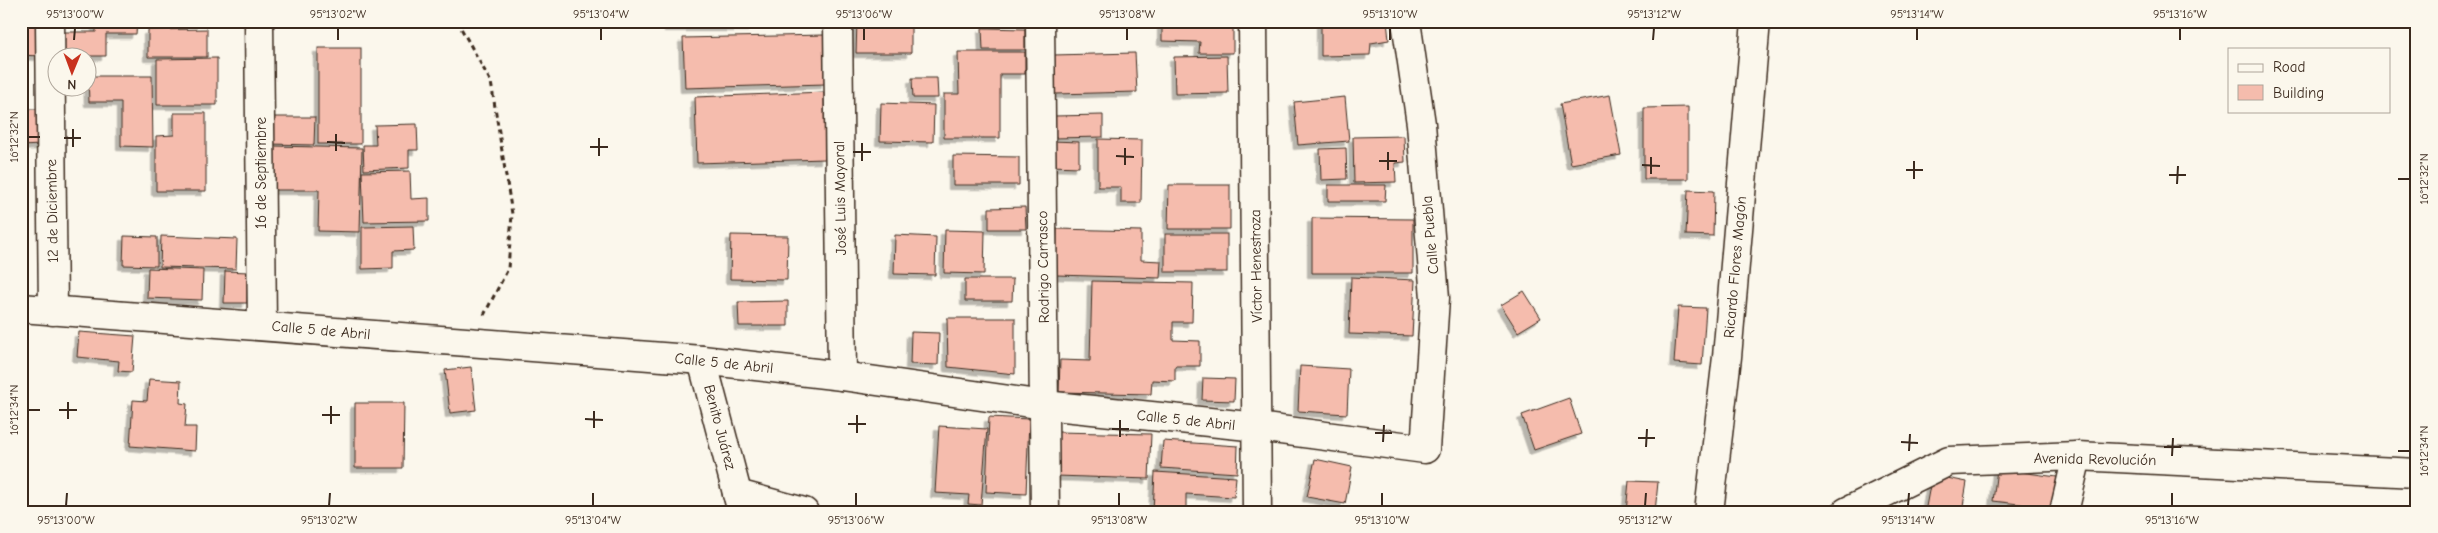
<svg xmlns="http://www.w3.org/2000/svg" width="2438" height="533" font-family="'Comic Neue',sans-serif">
  <defs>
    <filter id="shadow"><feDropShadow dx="-4.5" dy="4.5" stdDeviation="0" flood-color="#0004"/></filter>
  </defs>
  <rect width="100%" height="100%" fill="#fbf7ec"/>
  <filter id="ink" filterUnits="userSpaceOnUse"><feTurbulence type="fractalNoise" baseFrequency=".02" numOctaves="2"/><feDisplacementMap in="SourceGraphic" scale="10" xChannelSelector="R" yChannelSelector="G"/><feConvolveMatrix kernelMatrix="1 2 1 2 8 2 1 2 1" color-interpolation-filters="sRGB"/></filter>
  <g filter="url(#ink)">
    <g fill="#f5bcad" stroke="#3b2a1e" filter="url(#shadow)">
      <polygon points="21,21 39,21 39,56 21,55"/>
      <polygon points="96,21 137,21 136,34 106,34 106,56 64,56 65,32 96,32"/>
      <rect x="669" y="21" width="83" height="6"/>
      <polygon points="857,21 911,21 911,53 856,53"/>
      <polygon points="1162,21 1233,21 1233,53 1199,53 1200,42 1162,41"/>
      <polygon points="1321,21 1387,21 1389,40 1371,43 1370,55 1321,56"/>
      <polygon points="982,28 1025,29 1025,50 983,50"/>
      <polygon points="207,29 207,57 148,57 148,30"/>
      <polygon points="824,35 826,84 685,88 683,38"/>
      <rect x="318" y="48" width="43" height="96"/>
      <polygon points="958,52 1025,52 1025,74 1000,74 1000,138 944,138 944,94 959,94"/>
      <polygon points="1135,53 1137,92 1055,94 1053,55"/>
      <polygon points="1227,56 1228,93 1175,94 1174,57"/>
      <polygon points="217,58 217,105 157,105 157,59"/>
      <polygon points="88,76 152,76 153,147 121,146 121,102 89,102"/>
      <polygon points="912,78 937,78 938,98 913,98"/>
      <polygon points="824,92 825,159 697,163 695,97"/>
      <polygon points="1610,95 1621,155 1571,164 1560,104"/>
      <polygon points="1345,97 1349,141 1298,145 1294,102"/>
      <polygon points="881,103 934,105 933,142 880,141"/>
      <polygon points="1688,107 1688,179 1644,179 1644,108"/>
      <polygon points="21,109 40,109 41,145 21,146"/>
      <polygon points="174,113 206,113 206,191 156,191 156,136 174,135"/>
      <polygon points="1103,115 1103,137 1054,138 1054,116"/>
      <polygon points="271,117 315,117 314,145 270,144"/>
      <polygon points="417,124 418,150 409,150 409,168 364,170 363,145 376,145 375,125"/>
      <polygon points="1404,136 1405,162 1395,163 1396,182 1354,183 1353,137"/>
      <polygon points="1098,139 1142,140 1141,203 1121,203 1121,187 1098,187"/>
      <polygon points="1052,141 1079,142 1079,167 1051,166"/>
      <polygon points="274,146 362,148 360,232 318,231 319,190 272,190"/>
      <polygon points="1346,148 1347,179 1321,180 1320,149"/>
      <polygon points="953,156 1019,157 1019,185 953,185"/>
      <polygon points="410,171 411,199 429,198 429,221 364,222 362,172"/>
      <polygon points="1169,185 1230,185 1230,229 1168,229"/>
      <polygon points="1328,185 1386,185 1385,201 1328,201"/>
      <polygon points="1688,190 1714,191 1713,236 1686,235"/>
      <polygon points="1025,207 1026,229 989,229 989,208"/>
      <polygon points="1312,218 1413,219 1413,273 1312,273"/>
      <polygon points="413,226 414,250 393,251 393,268 362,269 362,227"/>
      <polygon points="1057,229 1141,231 1141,260 1161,261 1160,278 1056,275"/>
      <polygon points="945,230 985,231 984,274 944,273"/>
      <rect x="1165" y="234" width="62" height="38"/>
      <polygon points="731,235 788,236 787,280 730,279"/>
      <polygon points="895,235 936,237 935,275 894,274"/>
      <polygon points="124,236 157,237 157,266 123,265"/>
      <polygon points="161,236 237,239 236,269 160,267"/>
      <polygon points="148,268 203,270 202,300 147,298"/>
      <polygon points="225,271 248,272 247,303 224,303"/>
      <polygon points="1351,277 1415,280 1412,336 1349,334"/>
      <polygon points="965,279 1013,279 1012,301 965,301"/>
      <polygon points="1092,281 1193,283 1192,322 1173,322 1173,340 1200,341 1200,366 1175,366 1175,381 1152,380 1151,394 1059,392 1060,360 1090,361"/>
      <polygon points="1524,291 1541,318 1518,332 1501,305"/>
      <polygon points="788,301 788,326 739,326 738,302"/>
      <polygon points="1678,307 1706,308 1702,365 1674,363"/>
      <polygon points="947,318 1015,318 1015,374 948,367"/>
      <polygon points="79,332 135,336 132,372 118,371 119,361 77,357"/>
      <polygon points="911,332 939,333 938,365 910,364"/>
      <polygon points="1300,366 1349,369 1347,414 1298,411"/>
      <polygon points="471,367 476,410 450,413 445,370"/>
      <polygon points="1203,378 1235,379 1234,401 1202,400"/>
      <polygon points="149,379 181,381 180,403 187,404 185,427 196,427 195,451 130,446 133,400 147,401"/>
      <polygon points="1569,398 1581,434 1534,450 1522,415"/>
      <polygon points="355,403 404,403 403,468 355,468"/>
      <polygon points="989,417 1029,419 1026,494 986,492"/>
      <polygon points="939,426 987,429 981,505 968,504 969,495 935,493"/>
      <polygon points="1057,432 1151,434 1149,479 1056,476"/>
      <polygon points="1163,441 1238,446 1237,473 1161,468"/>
      <polygon points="1315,459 1352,467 1345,504 1307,497"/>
      <polygon points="1997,469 2057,477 2053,508 1993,501"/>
      <polygon points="1155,472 1236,477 1234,497 1186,494 1186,512 1153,512"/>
      <polygon points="1932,475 1967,482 1962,512 1925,512"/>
      <polygon points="1629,481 1658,482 1655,512 1626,512"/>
    </g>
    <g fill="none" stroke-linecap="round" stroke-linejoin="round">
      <defs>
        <g id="minor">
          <polyline points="50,21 53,311"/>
          <polyline points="259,21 262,325"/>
          <polyline points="838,21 842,376"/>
          <polyline points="1040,21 1045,512"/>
          <polyline points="1253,21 1257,512"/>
          <polyline points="21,308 702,360 842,376 1044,405 1258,427 1425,449 1435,298 1421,124 1406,21"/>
          <polyline points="702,360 742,512"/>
          <polyline points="737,494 804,512"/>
          <polyline points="1709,512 1727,357 1756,21"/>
          <polyline points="1846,512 1949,461 2077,456 2417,473"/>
          <polyline points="2064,512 2077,456"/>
        </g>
      </defs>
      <use href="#minor" stroke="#3b2a1e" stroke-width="31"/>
      <polyline stroke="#3b2a1e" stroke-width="3" stroke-dasharray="5 4" stroke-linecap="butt" points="457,21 491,82 512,214 508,269 484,315"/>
      <use href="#minor" stroke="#fbf7ec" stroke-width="28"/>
    </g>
  </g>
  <path fill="none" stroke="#3b2a1e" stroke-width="2" d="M74,40L75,28M338,40V28M601,40V28M864,40V28M1127,40V28M1390,40V28M1653,40L1654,28M1917,40V28M2180,40V28M28,137H40M64,138H81M327,142L345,143M73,147V129M590,147H608M336,151V134M853,152H871M599,156V138M1116,156L1134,157M862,161V143M1379,161H1397M1125,165V148M1642,165L1660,166M1388,170V152M1906,170H1923M1651,174V157M2169,175H2186M1914,179V161M2398,179H2410M2177,184L2178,166M28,410H40M59,410H77M322,415H340M68,419V402M585,419L603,420M331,424V406M848,424H866M594,428V411M1112,429H1129M857,433V415M1375,433H1392M1120,437V420M1638,438H1655M1383,442L1384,425M1901,442L1918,443M1646,447L1647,429M2164,447H2181M1909,451L1910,434M2398,451H2410M2172,456L2173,438M66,506L67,493M329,506L330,493M593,506V493M856,506V493M1119,506V493M1382,506V493M1645,506L1646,493M1908,506L1909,493M2172,506V493"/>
  <g text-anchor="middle" stroke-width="4" stroke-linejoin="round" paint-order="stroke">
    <g font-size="15" fill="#3b2a1e" stroke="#fbf7ec">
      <text transform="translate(261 173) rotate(-90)" y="5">16 de Septiembre</text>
      <text transform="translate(840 198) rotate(-91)" y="5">José Luis Mayoral</text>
      <text transform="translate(52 211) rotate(-91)" y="5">12 de Diciembre</text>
      <text transform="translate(1430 235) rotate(-95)" y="5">Calle Puebla</text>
      <text transform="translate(1256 266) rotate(-91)" y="5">Víctor Henestroza</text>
      <text transform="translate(1043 267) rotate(-91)" y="5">Rodrigo Carrasco</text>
      <text transform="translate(1735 267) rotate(-85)" y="5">Ricardo Flores Magón</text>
      <text transform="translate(321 330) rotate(5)" y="5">Calle 5 de Abril</text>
      <text transform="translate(724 363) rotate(6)" y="5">Calle 5 de Abril</text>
      <text transform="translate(1186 420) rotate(6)" y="5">Calle 5 de Abril</text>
      <text transform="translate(720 427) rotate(75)" y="5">Benito Juárez</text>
      <text transform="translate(2095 459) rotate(1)" y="5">Avenida Revolución</text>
    </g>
  </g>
  <rect width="2438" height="533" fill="none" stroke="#fbf7ec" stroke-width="55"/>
  <rect x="2228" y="48" width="162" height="65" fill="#fbf7ec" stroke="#aea59a"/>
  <rect x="2238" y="64" width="25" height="8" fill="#fbf7ec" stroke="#aea59a"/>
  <text x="2273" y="72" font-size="15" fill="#3b2a1e">Road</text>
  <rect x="2238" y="85" width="25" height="15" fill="#f5bcad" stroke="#aea59a"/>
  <text x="2273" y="98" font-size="15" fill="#3b2a1e">Building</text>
  <g transform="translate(72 72) rotate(181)"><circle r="24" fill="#fbf7ec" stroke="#aea59a"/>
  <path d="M0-4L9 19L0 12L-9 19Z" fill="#c8321e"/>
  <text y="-8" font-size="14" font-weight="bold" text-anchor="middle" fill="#3b2a1e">N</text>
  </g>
  <rect x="28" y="28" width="2382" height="478" fill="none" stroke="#3b2a1e" stroke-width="2"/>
  <g font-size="12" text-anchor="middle" fill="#3b2a1e">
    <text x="75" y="18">95°13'00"W</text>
    <text x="338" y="18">95°13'02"W</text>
    <text x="601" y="18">95°13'04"W</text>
    <text x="864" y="18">95°13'06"W</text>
    <text x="1127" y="18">95°13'08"W</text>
    <text x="1390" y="18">95°13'10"W</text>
    <text x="1654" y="18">95°13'12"W</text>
    <text x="1917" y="18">95°13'14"W</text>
    <text x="2180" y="18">95°13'16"W</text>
    <text transform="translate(14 137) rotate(-90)" y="4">16°12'32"N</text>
    <text transform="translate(2424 179) rotate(-90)" y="4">16°12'32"N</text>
    <text transform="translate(14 410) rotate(-90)" y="4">16°12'34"N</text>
    <text transform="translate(2424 451) rotate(-90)" y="4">16°12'34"N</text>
    <text x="66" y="524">95°13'00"W</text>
    <text x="329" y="524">95°13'02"W</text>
    <text x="593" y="524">95°13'04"W</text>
    <text x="856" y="524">95°13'06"W</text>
    <text x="1119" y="524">95°13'08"W</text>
    <text x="1382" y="524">95°13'10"W</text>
    <text x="1645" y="524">95°13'12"W</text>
    <text x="1908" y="524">95°13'14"W</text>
    <text x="2172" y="524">95°13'16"W</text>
  </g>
</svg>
